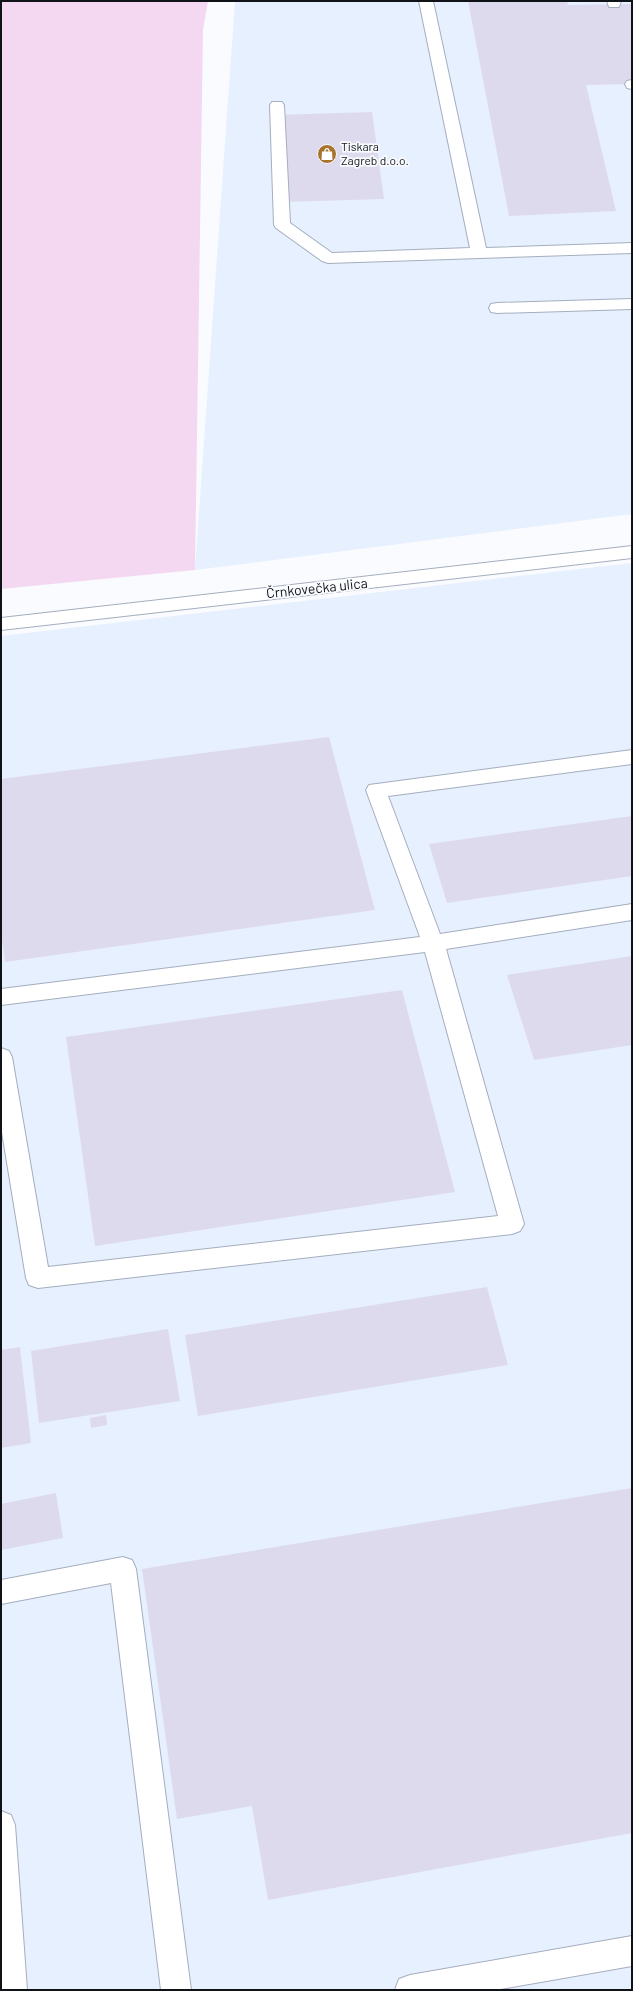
<svg xmlns="http://www.w3.org/2000/svg" width="633" height="1991" font-family="Barlow,sans-serif">
  <rect width="100%" height="100%" fill="#f9fbfe"/>
  <g fill="#e7f0ff">
    <polygon points="235,1 632,1 632,514 195,570"/>
    <polygon points="632,563 632,1990 1,1990 1,636"/>
  </g>
  <polygon fill="#f4d8f2" points="1,1 208,1 203,30 195,570 1,589"/>
  <g fill="#dedaee">
    <polygon points="468,1 567,1 568,5 632,4 632,84 586,85 616,211 509,216"/>
    <polygon points="372,112 384,199 283,202 275,115"/>
    <polygon points="329,737 375,910 5,962 1,933 1,779"/>
    <polygon points="632,816 632,876 447,903 429,844"/>
    <polygon points="632,956 632,1045 534,1060 507,975"/>
    <polygon points="402,990 455,1192 95,1246 66,1037"/>
    <polygon points="487,1287 508,1365 198,1416 185,1335"/>
    <polygon points="168,1329 180,1401 39,1423 31,1351"/>
    <polygon points="20,1347 31,1443 1,1448 1,1350"/>
    <polygon points="106,1415 107,1425 91,1428 90,1418"/>
    <polygon points="632,1488 632,1833 268,1900 252,1806 177,1819 142,1569"/>
    <polygon points="56,1493 63,1538 1,1550 1,1504"/>
  </g>
  <g fill="none" stroke-linecap="round" stroke-linejoin="round">
    <defs>
      <g id="service">
        <polygon points="419,1 433,1 486,248 632,243 632,253 328,263 322,261 276,228 274,225 270,105 272,102 282,102 284,105 290,223 332,253 470,248"/>
        <polygon points="607,1 621,1 619,7 609,7"/>
        <polygon points="632,80 632,89 627,88 625,84 627,81"/>
        <polygon points="632,299 632,309 497,313 491,312 489,308 491,304 497,303"/>
        <polygon points="632,750 632,764 388,796 440,934 632,904 632,920 446,949 524,1224 520,1231 512,1234 38,1288 29,1285 26,1278 1,1126 1,1048 9,1051 12,1057 48,1267 498,1216 425,952 1,1005 1,989 420,937 366,790 369,785"/>
        <polygon points="123,1557 132,1560 136,1569 191,1990 161,1990 111,1583 1,1604 1,1580"/>
        <polygon points="1,1811 11,1815 15,1825 27,1990 1,1990"/>
        <polygon points="632,1936 632,1966 495,1990 395,1990 399,1979 410,1975"/>
      </g>
      <polygon id="minor" points="632,546 632,558 1,630 1,618"/>
    </defs>
    <use href="#service" stroke="#a4aebe" stroke-width="2"/>
    <use href="#minor" stroke="#a4aebe" stroke-width="2"/>
    <use href="#service" fill="#fff" fill-rule="evenodd"/>
    <use href="#minor" fill="#fff" fill-rule="evenodd"/>
  </g>
  <defs>
    <symbol id="shop-disc" viewBox="-11 -11 22 22"><circle r="9.5" fill="#a9732e" stroke="#f9fbfe"/><path d="M-5-2.5h2.3a2.7 3.5 0 0 1 5.4 0H5L5.5 6h-11ZM-1.5-2.5h3a1.5 2.3 0 0 0-3 0Z" fill="#fff"/></symbol>
  </defs>
  <g fill-rule="evenodd">
    <use href="#shop-disc" x="316" y="143" width="22" height="22"/>
  </g>
  <g text-anchor="middle" stroke-width="3.5" stroke-linejoin="round" paint-order="stroke">
    <g font-size="12" fill="#0f1318" stroke="#f9fbfe" text-anchor="start">
      <text x="341" y="151">Tiskara<tspan x="341" dy="14">Zagreb d.o.o.</tspan></text>
    </g>
    <g font-size="14" fill="#0f1318" stroke="#f9fbfe">
      <text transform="translate(317 588) rotate(-6)" y="5">Črnkovečka ulica</text>
    </g>
  </g>
  <rect width="633" height="1991" fill="none" stroke="#0f1318" stroke-width="4"/>
</svg>
